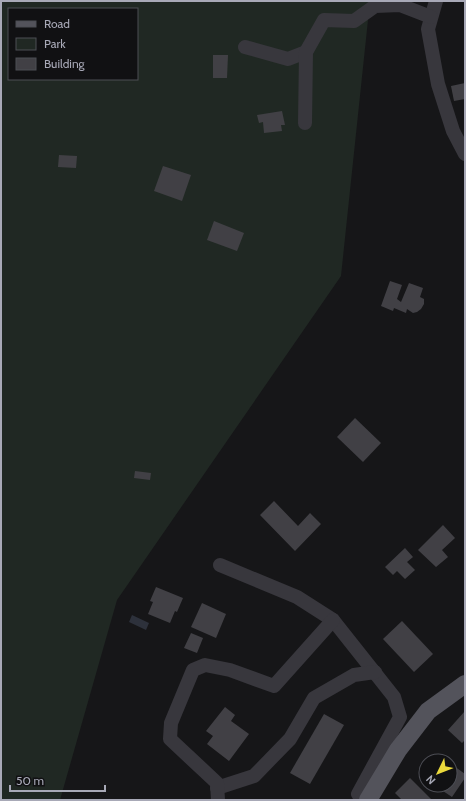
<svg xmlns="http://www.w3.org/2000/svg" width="466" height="801" font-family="Cabin,sans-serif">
  <rect width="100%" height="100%" fill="#161618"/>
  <path fill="#202823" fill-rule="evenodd" d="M1,1H370L341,276L117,600L60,800H1ZM9,9H137V79H9Z"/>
  <polygon fill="#2d313b" points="132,615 149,623 146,630 129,622"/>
  <g fill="#414045">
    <polygon points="213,55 228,55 227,78 213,78"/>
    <polygon points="465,83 465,99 454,101 451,86"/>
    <polygon points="282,111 285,125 281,125 282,131 264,133 263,122 259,123 257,115"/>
    <polygon points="59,155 77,156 76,168 58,167"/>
    <polygon points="163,166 191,175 182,201 154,191"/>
    <polygon points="214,221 244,233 237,251 207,240"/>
    <polygon points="390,281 402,285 397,299 401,302 409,283 423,288 420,297 424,299 424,304 421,309 417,312 413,313 407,309 406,313 394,308 393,311 381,306"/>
    <polygon points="355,418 381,443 363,462 337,437"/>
    <polygon points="135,471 151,473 150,480 134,478"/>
    <polygon points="274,501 298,526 310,513 321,524 295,551 260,515"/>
    <polygon points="443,525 455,538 442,550 448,557 436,567 418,550"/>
    <polygon points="405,548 413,557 407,562 415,570 405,579 397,571 393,575 385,567"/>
    <polygon points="156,587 183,598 177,612 175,611 170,623 148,614 153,602 150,601"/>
    <polygon points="202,603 226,614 216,638 191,627"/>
    <polygon points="402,621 433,654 414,672 383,639"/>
    <polygon points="191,633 203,638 197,653 184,648"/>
    <polygon points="225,707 235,715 231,721 249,734 229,761 207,744 213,736 206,731"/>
    <polygon points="465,711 465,740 462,743 448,730"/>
    <polygon points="324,714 344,725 310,784 290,773"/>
    <polygon points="450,763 465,774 465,778 452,797 434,785 450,785"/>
    <polygon points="410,778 432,800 402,800 395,793"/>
  </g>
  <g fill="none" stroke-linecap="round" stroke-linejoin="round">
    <g stroke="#38373d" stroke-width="14">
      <polyline points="436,1 428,29 438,84 453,131 465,154"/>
      <polyline points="245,47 288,59 306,52"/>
      <polyline points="305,123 306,52 324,20 354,21 375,6 400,5 431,17"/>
      <polyline points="220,565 297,597 333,620 394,697 400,717 358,794 363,800"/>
      <polyline points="217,788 254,776 290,739 314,698 354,675 375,672"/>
      <polyline points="218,800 217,783 170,739 171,723 193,670 205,665 230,670 274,686 333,620"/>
    </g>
    <polyline stroke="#53535b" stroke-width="18" points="368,800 398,750 428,711 465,684"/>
  </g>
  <rect width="466" height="801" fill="none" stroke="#a8a9b7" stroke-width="4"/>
  <rect x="8" y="8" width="130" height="72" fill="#111113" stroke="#4d4e55"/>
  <rect x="16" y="21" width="20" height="6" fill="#53535b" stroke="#4d4e55"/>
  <text x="44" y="28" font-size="12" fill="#a8a9b7">Road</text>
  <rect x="16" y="38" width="20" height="12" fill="#202823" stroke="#4d4e55"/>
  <text x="44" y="48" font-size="12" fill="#a8a9b7">Park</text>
  <rect x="16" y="58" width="20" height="12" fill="#414045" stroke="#4d4e55"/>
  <text x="44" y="68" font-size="12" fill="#a8a9b7">Building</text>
  <g transform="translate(438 773) rotate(227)"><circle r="19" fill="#111113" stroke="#4d4e55"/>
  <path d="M0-3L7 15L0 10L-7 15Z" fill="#ead93c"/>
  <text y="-6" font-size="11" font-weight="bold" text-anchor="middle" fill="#a8a9b7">N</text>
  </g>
  <path d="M10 785v6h95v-6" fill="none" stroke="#a8a9b7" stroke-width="2"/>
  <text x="16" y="785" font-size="12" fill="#a8a9b7" stroke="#111113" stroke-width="3" paint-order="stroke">50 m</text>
</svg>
